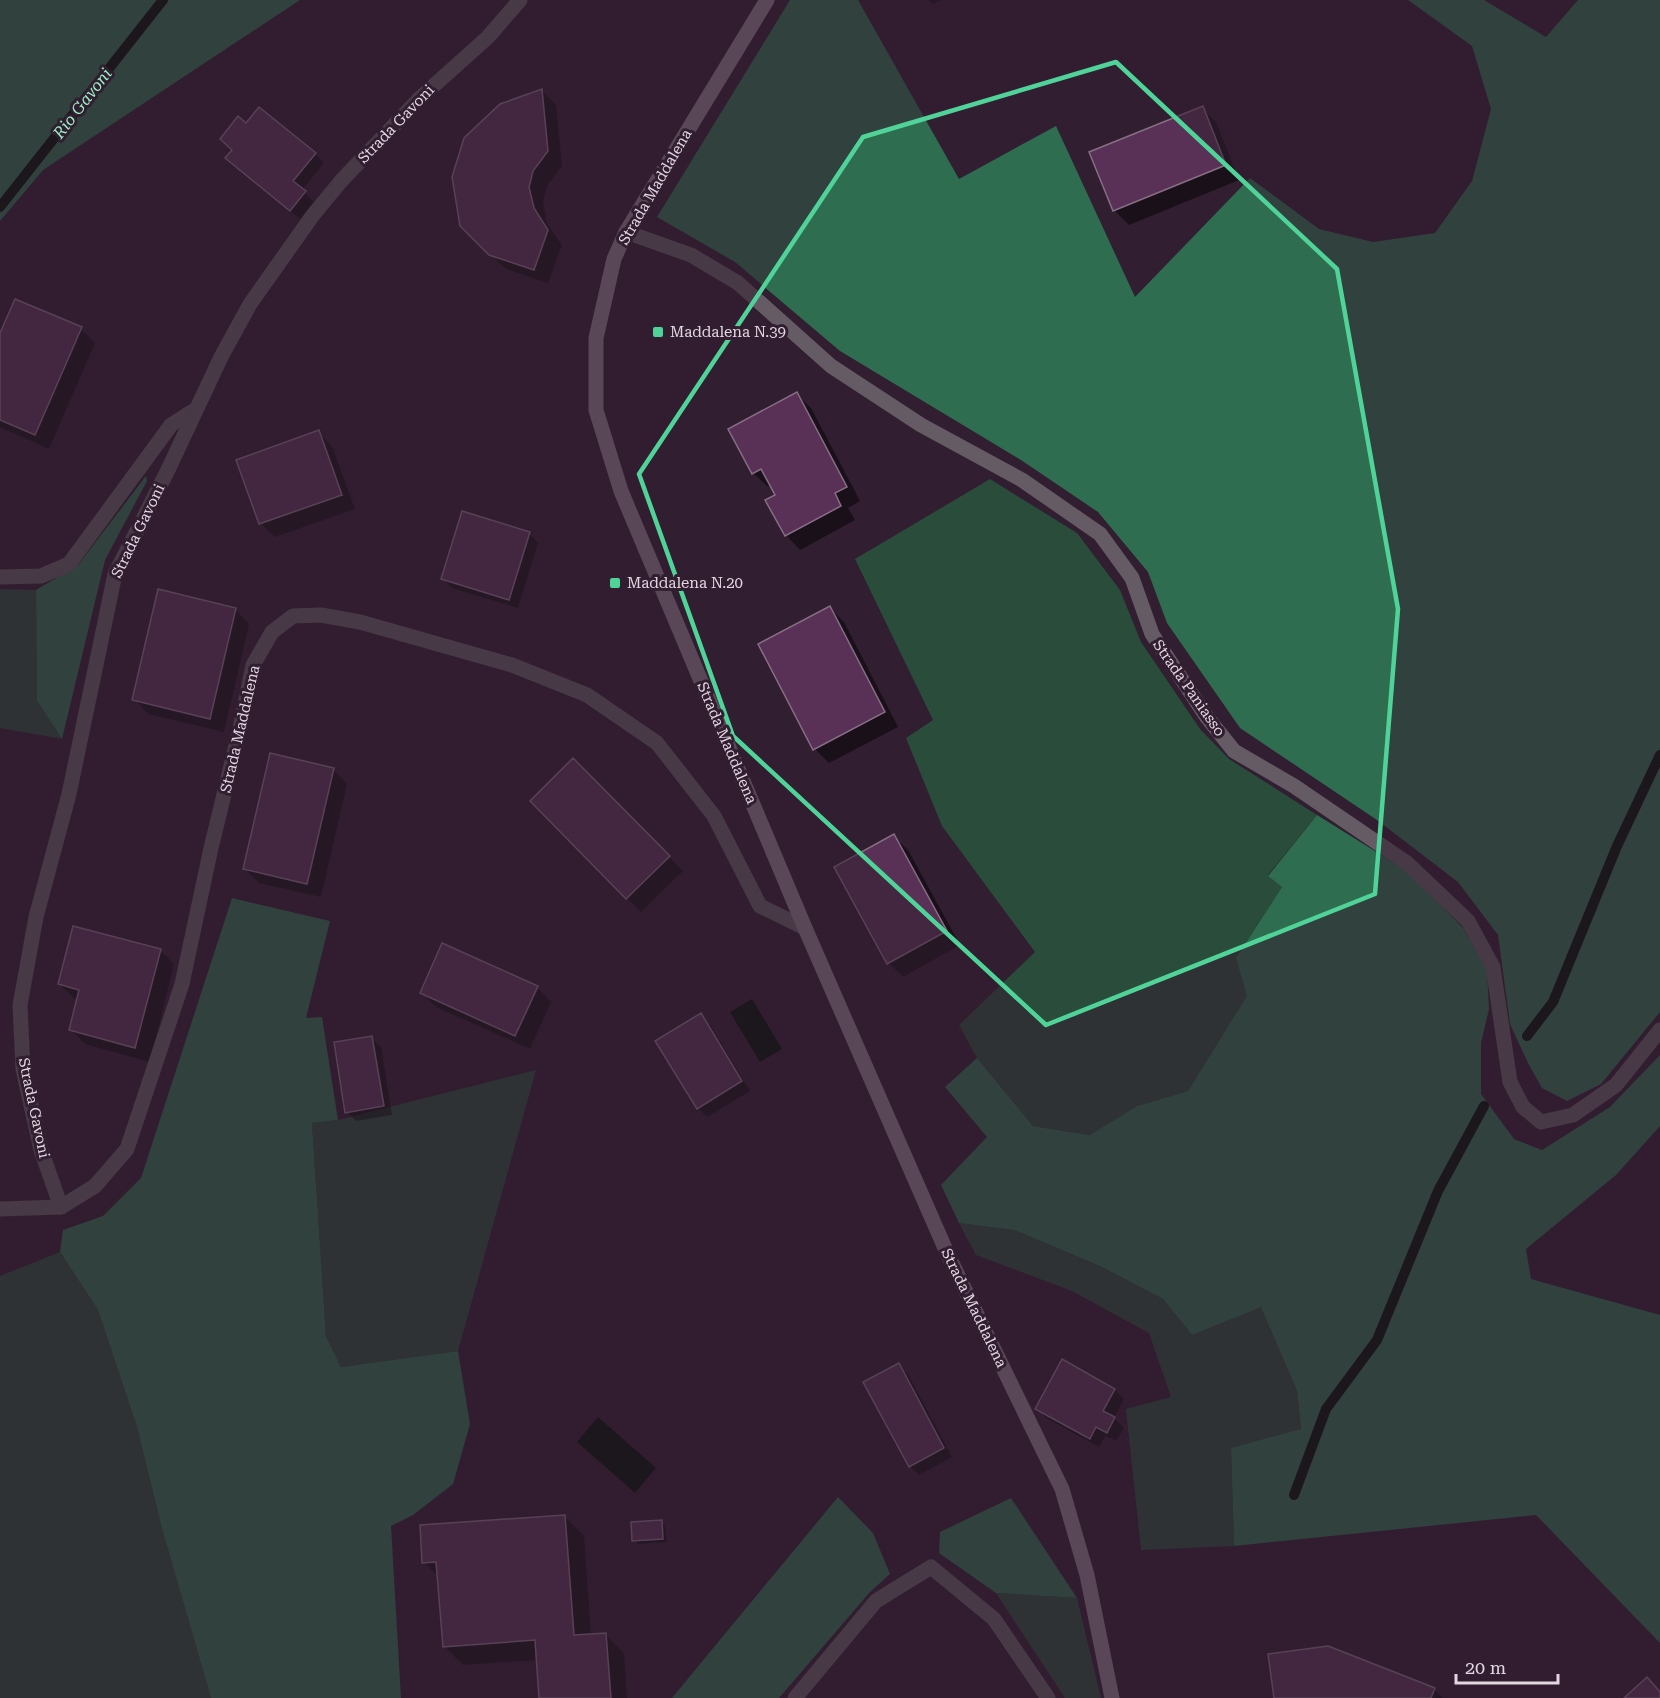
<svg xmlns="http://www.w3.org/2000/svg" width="1660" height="1698" font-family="'Roboto Serif',serif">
  <rect width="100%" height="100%" fill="#311e30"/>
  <g fill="#2a4c3b">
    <polygon points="990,479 1077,533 1120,590 1141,642 1200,729 1229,759 1317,815 1268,875 1282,887 1236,958 1248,996 1188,1091 1137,1106 1091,1135 1033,1126 977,1058 959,1025 1035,952 942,826 906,738 933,720 855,559"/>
    <polygon points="0,589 36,590 37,701 62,739 0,728"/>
    <polygon points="536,1070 458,1351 341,1367 326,1336 312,1123 338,1120"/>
    <polygon points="959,1223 1014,1230 1100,1266 1163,1299 1192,1335 1261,1306 1297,1391 1301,1430 1231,1448 1234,1546 1141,1550 1126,1409 1171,1397 1149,1333 1072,1291 976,1255"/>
    <polygon points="60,1252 98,1310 137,1427 162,1529 211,1698 0,1698 0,1276"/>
    <polygon points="996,1593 1077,1598 1101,1698 1065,1698"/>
  </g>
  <g fill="#2f6d50">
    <polygon points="0,0 300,0 43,170 0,221"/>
    <polygon points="790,0 858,0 959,179 1056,126 1135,297 1250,178 1319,229 1373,242 1435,233 1472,181 1491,109 1472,46 1408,0 1484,0 1546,37 1578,0 1660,0 1660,1012 1601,1084 1567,1101 1542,1088 1528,1063 1510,1024 1498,935 1458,882 1377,820 1240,728 1167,623 1148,572 1098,512 1021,460 840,351 735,262 657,217"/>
    <polygon points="146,476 147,481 105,560 62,739 37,701 36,590 78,565"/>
    <polygon points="1317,815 1407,871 1463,928 1487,970 1489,1009 1481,1043 1481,1094 1514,1139 1542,1150 1610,1107 1660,1055 1660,1126 1616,1175 1526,1249 1531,1279 1660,1315 1660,1643 1536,1515 1234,1546 1231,1448 1301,1429 1297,1391 1261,1307 1192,1335 1163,1299 1100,1266 1014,1230 959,1223 941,1185 987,1137 945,1087 977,1058 1033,1126 1090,1135 1137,1106 1188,1091 1247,996 1236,958 1282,887 1268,876"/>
    <polygon points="232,898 330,921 306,1018 322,1017 338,1120 312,1123 326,1336 341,1367 458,1351 470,1424 453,1484 413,1515 391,1526 401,1698 211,1698 162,1529 137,1427 98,1310 60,1252 63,1230 103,1216 141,1178"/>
    <polygon points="838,1497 873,1533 890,1574 870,1592 779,1698 672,1698"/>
    <polygon points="1011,1498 1077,1598 996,1593 939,1553 940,1532"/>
  </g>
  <g fill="#011108">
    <polygon points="752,999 782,1049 760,1062 730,1012"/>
    <polygon points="598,1417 656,1468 635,1493 577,1442"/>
  </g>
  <g fill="#0007">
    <polygon points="929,0 941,0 933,4"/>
    <polygon points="542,91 556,105 562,166 547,186 543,202 547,224 562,245 548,283 506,269 462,225"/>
    <polygon points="1202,108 1216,122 1239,180 1129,225 1114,210"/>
    <polygon points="234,150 315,154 324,163 302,190 314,202 300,219 237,167"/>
    <polygon points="81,329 95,343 49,449 0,427 0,337"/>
    <polygon points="796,394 811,408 860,501 848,508 855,520 800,550 786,535 777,495 771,485 768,487 753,473"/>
    <polygon points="318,432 332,446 355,509 275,537 260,523"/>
    <polygon points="529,533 538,543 518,608 452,588 442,578"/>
    <polygon points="830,608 844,622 898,727 829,763 815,749"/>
    <polygon points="235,609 249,624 224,732 148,714 134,699"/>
    <polygon points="573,761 683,871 641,912 532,801"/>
    <polygon points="333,769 347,784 321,897 259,883 245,869"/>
    <polygon points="893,836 908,850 960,945 903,977 889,963"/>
    <polygon points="160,950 174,964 150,1062 85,1044 71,1030 78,999 74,998 59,984"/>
    <polygon points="537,987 551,1002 530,1049 436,1007 422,993"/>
    <polygon points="700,1015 710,1025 750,1091 707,1117 698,1108"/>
    <polygon points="371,1038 381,1047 392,1115 356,1121 347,1112"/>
    <polygon points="899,1365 908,1374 952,1457 919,1475 910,1466"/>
    <polygon points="1115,1390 1124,1399 1114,1418 1124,1428 1116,1441 1105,1436 1099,1447 1046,1418 1037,1408"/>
    <polygon points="565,1517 584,1536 591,1635 605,1634 624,1653 627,1698 540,1698 538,1660 463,1665 444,1646 439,1577 424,1562"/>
    <polygon points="661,1521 665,1526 667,1542 638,1544 634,1540"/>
    <polygon points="1434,1689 1443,1698 1275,1698"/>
  </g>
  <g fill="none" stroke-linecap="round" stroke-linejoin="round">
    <g stroke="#011108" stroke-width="10">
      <polyline points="0,207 163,0"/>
      <polyline points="1527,1036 1553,1002 1617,846 1660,755"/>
      <polyline points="1294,1495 1326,1409 1377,1340 1438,1191 1484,1106"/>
    </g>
  </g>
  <g fill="#593156" stroke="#866f84" stroke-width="1.5">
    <polygon points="542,89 548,151 533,171 529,187 534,208 548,230 534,270 489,255 460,226 452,177 464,138 500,104"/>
    <polygon points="1203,106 1226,165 1113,211 1089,152"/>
    <polygon points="259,107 316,153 293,181 306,191 290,211 225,158 232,150 220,139 238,116 246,123"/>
    <polygon points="15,299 82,327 35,435 0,420 0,333"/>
    <polygon points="797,392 847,487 835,493 841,506 785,536 765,500 775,495 761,469 752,474 728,429"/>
    <polygon points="319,430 342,495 259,524 236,460"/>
    <polygon points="462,511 530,532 509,600 441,579"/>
    <polygon points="158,589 236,608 210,719 132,700"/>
    <polygon points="830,606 885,712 813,750 758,644"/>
    <polygon points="270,753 334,768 307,884 243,869"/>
    <polygon points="573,758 670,856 626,899 530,801"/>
    <polygon points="894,834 947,931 887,964 834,867"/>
    <polygon points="73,926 161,949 135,1048 69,1030 79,990 58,984"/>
    <polygon points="442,943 538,986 515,1036 420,993"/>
    <polygon points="701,1013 742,1081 697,1109 655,1041"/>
    <polygon points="372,1036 384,1106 345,1113 334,1042"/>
    <polygon points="1062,1359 1115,1389 1103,1411 1115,1417 1107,1433 1096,1427 1090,1439 1035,1409"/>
    <polygon points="899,1363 944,1448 909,1467 863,1382"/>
    <polygon points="565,1515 574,1635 606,1633 611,1698 539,1698 535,1640 443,1647 436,1562 422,1563 420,1525"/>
    <polygon points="662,1520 663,1539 632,1541 631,1522"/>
    <polygon points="1328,1646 1435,1688 1431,1698 1274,1698 1268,1654"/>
    <polygon points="1647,1677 1660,1692 1660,1698 1624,1698"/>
  </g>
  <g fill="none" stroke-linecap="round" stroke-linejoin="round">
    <g stroke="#655b64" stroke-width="15">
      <polyline points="626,232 691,255 738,283 831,366 921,425 1022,480 1100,534 1132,578 1152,634 1206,716 1234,751 1294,786 1407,863 1468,921 1493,967 1510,1082 1523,1107 1541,1122 1573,1115 1616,1085 1660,1030"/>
      <polyline points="0,577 41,576 69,564 171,425 196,409"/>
      <polyline points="61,1207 41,1150 23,1069 20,1005 36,917 69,794 115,574 167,472 221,357 250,304 313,215 342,180 420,98 488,37 520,0"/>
      <polyline points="0,1209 61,1207 95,1186 127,1149 182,984 211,848 239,733 253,665 272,632 293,616 321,615 360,622 512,665 587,695 657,743 714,816 760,906 805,928"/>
      <polyline points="795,1698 876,1601 931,1567 994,1619 1048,1698"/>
    </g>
    <polyline stroke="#897987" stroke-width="15" points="767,0 626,232 614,259 596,338 596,410 621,491 805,928 948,1255 1062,1489 1087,1575 1112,1698"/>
  </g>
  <path d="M0 0H1660V1698H0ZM1116,62L1337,269L1398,609L1375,894L1046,1025L733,736L639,474L863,137Z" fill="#311e30" fill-opacity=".55" fill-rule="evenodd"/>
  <path fill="none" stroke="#50d398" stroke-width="4.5" stroke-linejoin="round" d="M1116,62L1337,269L1398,609L1375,894L1046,1025L733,736L639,474L863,137Z"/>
  <g fill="#50d398" stroke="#311e30" stroke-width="2">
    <rect x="652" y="326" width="12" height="12" rx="3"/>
    <rect x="609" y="577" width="12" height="12" rx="3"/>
  </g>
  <g text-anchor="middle" stroke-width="6" stroke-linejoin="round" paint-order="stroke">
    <g font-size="15" fill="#e3d6e1" stroke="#311e30">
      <text transform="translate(396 124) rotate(-46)" y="5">Strada Gavoni</text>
      <text transform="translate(655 187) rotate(-60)" y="5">Strada Maddalena</text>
      <text transform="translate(138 531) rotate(-64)" y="5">Strada Gavoni</text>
      <text transform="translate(1189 688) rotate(55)" y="5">Strada Paniasso</text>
      <text transform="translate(240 729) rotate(-77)" y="5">Strada Maddalena</text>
      <text transform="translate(727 743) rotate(67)" y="5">Strada Maddalena</text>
      <text transform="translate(34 1108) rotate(78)" y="5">Strada Gavoni</text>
      <text transform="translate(974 1308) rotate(64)" y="5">Strada Maddalena</text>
    </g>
    <g font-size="15" fill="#e3d6e1" stroke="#311e30" text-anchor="start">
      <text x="670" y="337">Maddalena N.39</text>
      <text x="627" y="588">Maddalena N.20</text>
    </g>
    <g font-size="16" font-style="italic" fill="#97f3c4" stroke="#311e30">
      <text transform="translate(82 103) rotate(-52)" y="6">Rio Gavoni</text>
    </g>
  </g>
  <path d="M1456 1674v9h102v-9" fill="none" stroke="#e3d6e1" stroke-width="3"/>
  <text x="1465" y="1674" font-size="18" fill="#e3d6e1" stroke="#311e30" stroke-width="4.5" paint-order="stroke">20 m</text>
</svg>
